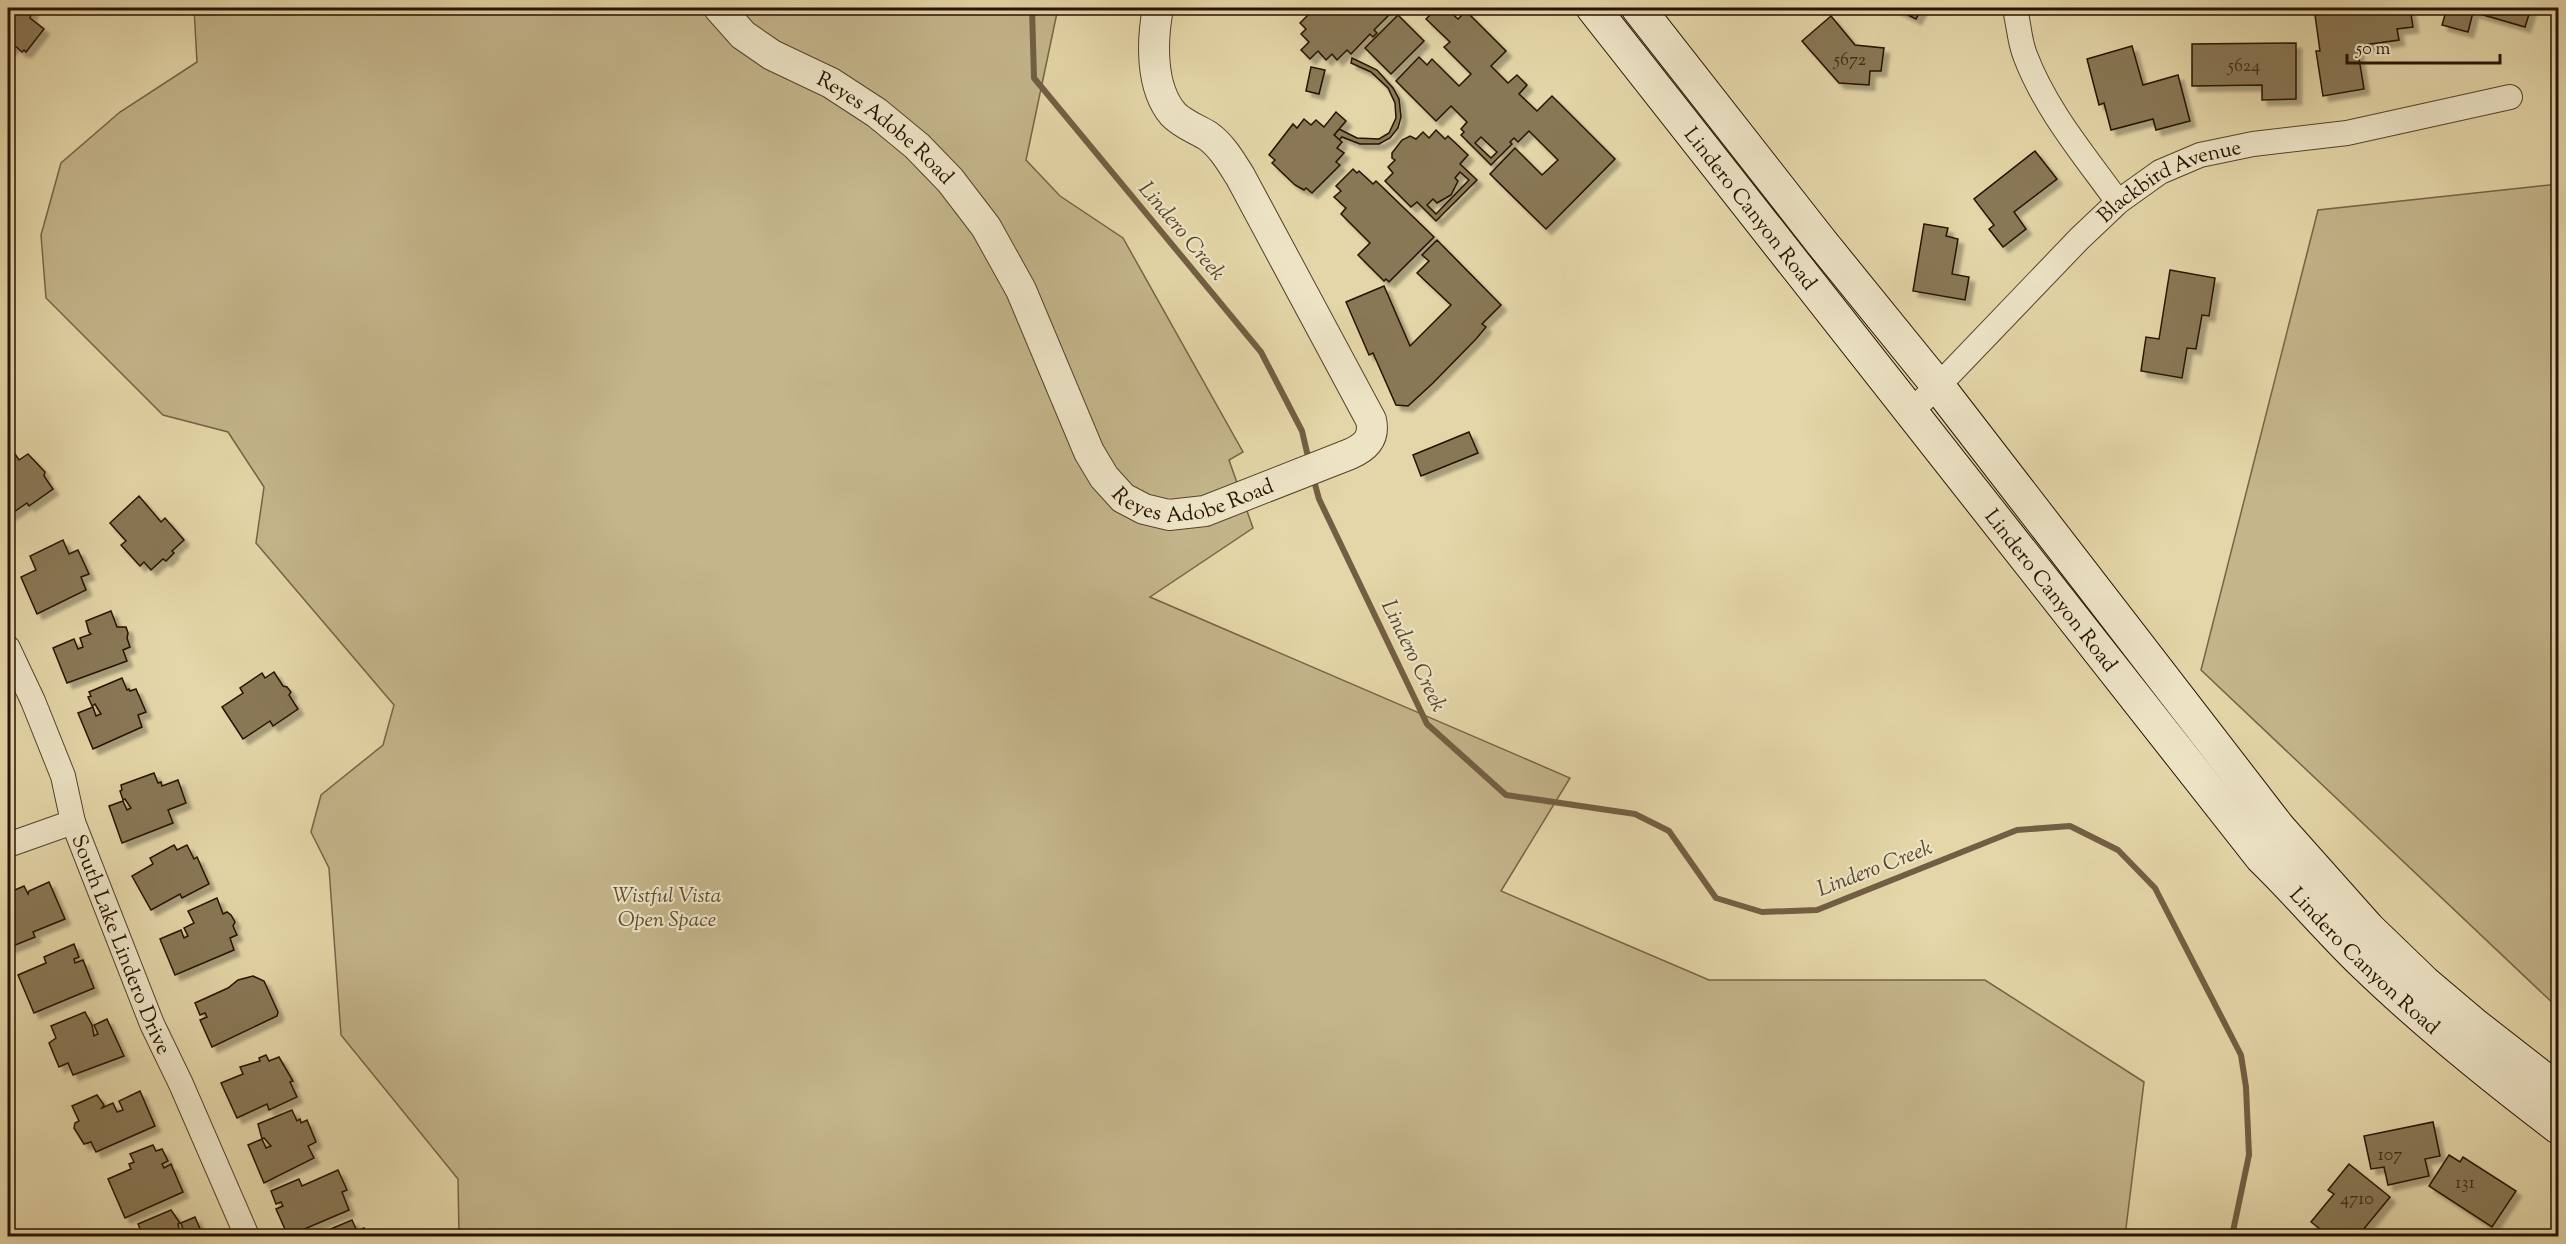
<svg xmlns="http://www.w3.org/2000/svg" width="2566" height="1244" font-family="'Sorts Mill Goudy',serif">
  <defs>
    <filter id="shadow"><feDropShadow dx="5.5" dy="5.5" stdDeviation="1.5" flood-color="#0004"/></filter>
  </defs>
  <rect width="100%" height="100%" fill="#e4d6a8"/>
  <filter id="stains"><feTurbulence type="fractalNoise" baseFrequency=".00333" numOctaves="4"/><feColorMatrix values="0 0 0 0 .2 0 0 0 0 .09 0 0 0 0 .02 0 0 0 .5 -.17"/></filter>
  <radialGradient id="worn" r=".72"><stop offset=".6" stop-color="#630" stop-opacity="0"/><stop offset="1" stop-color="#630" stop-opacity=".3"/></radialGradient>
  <g fill="#c4b58b" stroke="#766446" stroke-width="1.5">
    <polygon points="194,8 1058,8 1026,160 1060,196 1123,238 1243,452 1229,460 1253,528 1150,597 1570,778 1501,891 1709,980 1985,980 2144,1082 2125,1236 459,1236 458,1179 341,1035 329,868 311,832 321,795 383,745 394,705 256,543 264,487 228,432 163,415 46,298 41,235 61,163 120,112 197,62"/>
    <polygon points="2558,184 2558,1008 2201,670 2318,210"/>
  </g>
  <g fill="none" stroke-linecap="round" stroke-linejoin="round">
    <g stroke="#725f43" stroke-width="6">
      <polyline points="1032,8 1034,78 1261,352 1302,431 1309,461"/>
      <polyline points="1313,477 1319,499 1427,724 1506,795 1635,814 1669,831 1716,898 1762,912 1817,910 2017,830 2070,826 2118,850 2155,888 2241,1055 2246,1087 2249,1155 2232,1236"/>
    </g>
  </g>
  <g fill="#897857" stroke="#271200" stroke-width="1.5" fill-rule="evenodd" filter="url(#shadow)">
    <polygon points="8,8 33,8 30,18 44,29 26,52 24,50 22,52 14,45 8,52"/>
    <polygon points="1308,8 1393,8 1395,9 1374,30 1377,33 1373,37 1370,34 1351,54 1347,50 1337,60 1332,54 1326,60 1318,51 1310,59 1301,50 1309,42 1301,34 1306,29 1300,23 1310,13 1307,9"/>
    <path d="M1437,8H1446L1458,19L1466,11L1506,51L1491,66L1508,83L1517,75L1527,85L1519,94L1537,111L1552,96L1615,159L1546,229L1490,174L1515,148L1542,175L1558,160L1529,131L1518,142L1514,138L1510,142L1512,144L1491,165L1461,135L1464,132L1461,129L1467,122L1451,106L1436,121L1396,81L1419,57L1427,65L1432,59L1459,86L1471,74L1444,47L1450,42L1426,19ZM1481,137L1497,152L1491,158L1475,143Z"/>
    <polygon points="1894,8 1922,8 1916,19"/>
    <polygon points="2344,8 2410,8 2413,27 2397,29 2399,40 2357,46 2364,89 2323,96 2316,51 2320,51 2315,15 2345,10"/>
    <polygon points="2447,8 2531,8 2525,27 2473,12 2468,32 2442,25"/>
    <polygon points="1398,15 1424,41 1391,74 1365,48"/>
    <polygon points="1831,16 1855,45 1884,48 1881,71 1870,71 1869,85 1839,83 1802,41"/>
    <polygon points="2296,43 2296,99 2262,100 2262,85 2192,86 2192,44"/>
    <polygon points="2132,46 2143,85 2178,75 2190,121 2156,130 2153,119 2111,130 2104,103 2099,105 2087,59"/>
    <polygon points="1352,58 1377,70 1393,88 1399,99 1401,117 1398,128 1390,138 1379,144 1360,144 1342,137 1339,140 1334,135 1339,129 1357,138 1379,139 1389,133 1396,118 1395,103 1388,88 1371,72 1351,63"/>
    <polygon points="1311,67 1325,70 1319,94 1306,91"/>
    <polygon points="1336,112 1346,121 1334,135 1342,142 1337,148 1344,153 1336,162 1340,165 1312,193 1306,188 1304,190 1295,185 1272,163 1275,160 1269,155 1293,124 1297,128 1304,119 1311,125 1316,120 1324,127"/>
    <path d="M1436,130L1445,139L1448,136L1468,155L1460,164L1477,180L1436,221L1417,202L1411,207L1385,181L1393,173L1388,167L1395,160L1392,158V153L1402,140L1410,136L1416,139L1423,132L1429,138ZM1460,172L1469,180L1436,214L1427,205L1433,199L1437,203L1451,195L1458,181L1455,178Z"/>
    <polygon points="2035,151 2057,179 2014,212 2026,229 2003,247 1989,229 1994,225 1974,199"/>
    <polygon points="1353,169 1357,173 1359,171 1373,184 1376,181 1434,237 1389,282 1386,279 1384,281 1358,255 1370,243 1341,214 1346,208 1334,197 1341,191 1336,186"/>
    <polygon points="1924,224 1948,228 1946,236 1958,239 1952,274 1969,277 1965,300 1913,291"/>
    <polygon points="1437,240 1501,305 1482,324 1486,327 1476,339 1433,383 1408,406 1396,405 1373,353 1369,355 1346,302 1384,286 1410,346 1451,305 1417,273 1429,261 1422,255"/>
    <polygon points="2170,270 2215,278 2209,316 2202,315 2196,349 2187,348 2182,378 2141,371 2146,337 2159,339"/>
    <polygon points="1469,432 1478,453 1421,476 1413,455"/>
    <polygon points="15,454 19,460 28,454 45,472 44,476 53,489 29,506 27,503 8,516 8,459"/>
    <polygon points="139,496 161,522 165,518 184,540 172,551 174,553 166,561 163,559 151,570 144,562 140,566 121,545 126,541 110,523"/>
    <polygon points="63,540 69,554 78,550 89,574 81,577 86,590 37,614 21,577 36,570 30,556"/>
    <polygon points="111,611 117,627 126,627 128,633 127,638 130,647 123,650 127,661 67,683 53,648 74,639 78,649 83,647 80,638 91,634 89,632 86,621"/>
    <polygon points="274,672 283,686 287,687 291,692 289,695 298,709 273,726 270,721 243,739 222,707 243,693 240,688 262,673 265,678"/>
    <polygon points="122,678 127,690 129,689 130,691 136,689 146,712 138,715 142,727 93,749 78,713 93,707 96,716 101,714 95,704 92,706 88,697 91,696 89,692"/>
    <polygon points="154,773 158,783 161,782 162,786 178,780 186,803 168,810 173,823 122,843 109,806 123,801 127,810 131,808 125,799 123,800 120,791 122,790 121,785"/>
    <polygon points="174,845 177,850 187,845 194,859 197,857 209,884 182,898 180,894 151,910 132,876 153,864 150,858"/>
    <polygon points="49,882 65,919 33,932 35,937 8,948 8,893 24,886 28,894 29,891"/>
    <polygon points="217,898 223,914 227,912 231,915 235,922 233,926 237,935 230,938 234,950 175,975 160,939 181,930 184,938 188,936 184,928 194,923 188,911"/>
    <polygon points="74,944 79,957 74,959 75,963 83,960 94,988 34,1013 18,975 46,963 44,957"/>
    <polygon points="253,976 264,981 278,1012 277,1016 212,1047 200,1020 207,1017 205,1013 200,1015 195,1003 228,988 238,980"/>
    <polygon points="85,1012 92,1025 94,1036 98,1034 94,1025 107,1019 124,1056 73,1075 68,1063 59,1067 49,1043 56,1038 51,1026"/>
    <polygon points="266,1055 269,1061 279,1057 293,1081 290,1082 297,1097 269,1110 267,1104 237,1118 221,1083 243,1074 240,1067 260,1061 259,1058"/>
    <polygon points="140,1091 155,1126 96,1152 91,1142 84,1144 74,1128 75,1123 79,1121 72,1106 97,1095 104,1105 102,1108 113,1103 117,1112 123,1110 119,1101"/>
    <polygon points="292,1110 297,1121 300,1119 301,1123 307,1120 316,1142 308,1146 314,1158 264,1183 248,1145 262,1139 266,1148 271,1146 264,1138 262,1139 258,1124"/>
    <polygon points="2433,1122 2440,1156 2425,1159 2429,1176 2388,1185 2384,1167 2371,1169 2364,1136"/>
    <polygon points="153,1145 156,1151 162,1149 168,1161 162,1164 164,1168 171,1164 183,1192 125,1218 108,1179 131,1169 129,1164 134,1162 130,1154"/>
    <polygon points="2449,1155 2460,1162 2463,1157 2516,1191 2492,1227 2429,1186"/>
    <polygon points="2349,1164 2390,1197 2358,1236 2351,1232 2348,1236 2329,1236 2311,1222 2334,1194 2328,1190"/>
    <polygon points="338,1170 347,1190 342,1192 349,1210 288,1236 276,1209 283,1206 281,1202 276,1204 271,1191 299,1179 302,1186"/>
    <polygon points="171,1210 180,1223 178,1224 180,1234 184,1232 181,1223 195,1217 203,1236 143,1236 138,1224"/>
    <polygon points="352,1220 357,1231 364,1228 368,1236 314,1236"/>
  </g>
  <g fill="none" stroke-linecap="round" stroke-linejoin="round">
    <defs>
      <g id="minor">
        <path d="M2016,14C2019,27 2020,43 2025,55C2045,109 2085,156 2118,202"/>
        <path id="s1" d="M1910,412L1938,386L2079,239L2118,202L2160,172L2200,155L2253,144L2347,133L2510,97"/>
        <path id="s2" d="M8,648L33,701L63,776L73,822L152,1024L181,1084L247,1236"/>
        <polyline points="8,845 73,822"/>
      </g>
      <g id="tertiary">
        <path id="s3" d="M719,8L743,35L772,55L831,83L877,113L917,146L950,180L986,227L1021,290L1089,452L1104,477L1123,498L1144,509L1169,515L1205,511L1350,454C1366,447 1375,438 1371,420L1240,176C1231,162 1222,146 1208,136C1197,129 1182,124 1173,114C1150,87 1152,40 1158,8"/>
      </g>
      <g id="secondary">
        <path id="s4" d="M1593,8L2262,858C2297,892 2328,929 2363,963C2424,1022 2491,1076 2558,1127"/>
        <polyline points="1638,8 1822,243 1938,386 2279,828 2368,928 2424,982 2476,1026 2558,1090"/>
      </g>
    </defs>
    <use href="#minor" stroke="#56432a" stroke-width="26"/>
    <use href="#tertiary" stroke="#56432a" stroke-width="32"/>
    <use href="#secondary" stroke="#271200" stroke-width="35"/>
    <use href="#minor" stroke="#ede4c6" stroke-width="24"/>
    <use href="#tertiary" stroke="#ede4c6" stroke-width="30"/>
    <use href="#secondary" stroke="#ede4c6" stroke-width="33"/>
  </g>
  <g text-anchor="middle" stroke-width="4.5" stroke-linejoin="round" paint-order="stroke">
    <g font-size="18" fill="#402c16">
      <text x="1850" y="65">5672</text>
      <text x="2244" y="71">5624</text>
      <text x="2390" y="1160">107</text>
      <text x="2465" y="1188">131</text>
      <text x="2357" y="1204">4710</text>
    </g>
    <g font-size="21" fill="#271200" stroke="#ede4c6">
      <text dy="7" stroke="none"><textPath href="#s3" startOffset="207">Reyes Adobe Road</textPath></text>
      <text dy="7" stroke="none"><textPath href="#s1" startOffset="352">Blackbird Avenue</textPath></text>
      <text dy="7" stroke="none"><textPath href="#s4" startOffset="255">Lindero Canyon Road</textPath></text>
      <text dy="7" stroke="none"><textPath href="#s3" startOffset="729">Reyes Adobe Road</textPath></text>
      <text dy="7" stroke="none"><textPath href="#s4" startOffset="741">Lindero Canyon Road</textPath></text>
      <text dy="7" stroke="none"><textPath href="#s2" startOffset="318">South Lake Lindero Drive</textPath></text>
      <text dy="7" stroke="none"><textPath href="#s4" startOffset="1227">Lindero Canyon Road</textPath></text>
    </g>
    <g font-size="21" font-style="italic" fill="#5e4b31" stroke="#ede4c6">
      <text x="667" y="902">Wistful Vista<tspan x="667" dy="24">Open Space</tspan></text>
    </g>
    <g font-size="22" font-style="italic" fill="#59462c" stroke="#ede4c6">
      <text transform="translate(1183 230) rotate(50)" y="8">Lindero Creek</text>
      <text transform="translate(1415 655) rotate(64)" y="8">Lindero Creek</text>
      <text transform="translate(1874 867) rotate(-21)" y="8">Lindero Creek</text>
    </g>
  </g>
  <rect width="2566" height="1244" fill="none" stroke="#e4d6a8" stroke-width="30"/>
  <rect x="9" y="9" width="2548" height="1226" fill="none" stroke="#271200" stroke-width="3"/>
  <rect x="15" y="15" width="2536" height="1214" fill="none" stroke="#271200" stroke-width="1.5"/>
  <path d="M2347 54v9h153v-9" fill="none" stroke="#271200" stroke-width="3"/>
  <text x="2356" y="54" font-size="18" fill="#271200" stroke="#ede4c6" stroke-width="4.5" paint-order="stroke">50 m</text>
  <rect width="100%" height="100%" filter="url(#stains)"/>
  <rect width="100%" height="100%" fill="url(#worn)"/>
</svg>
